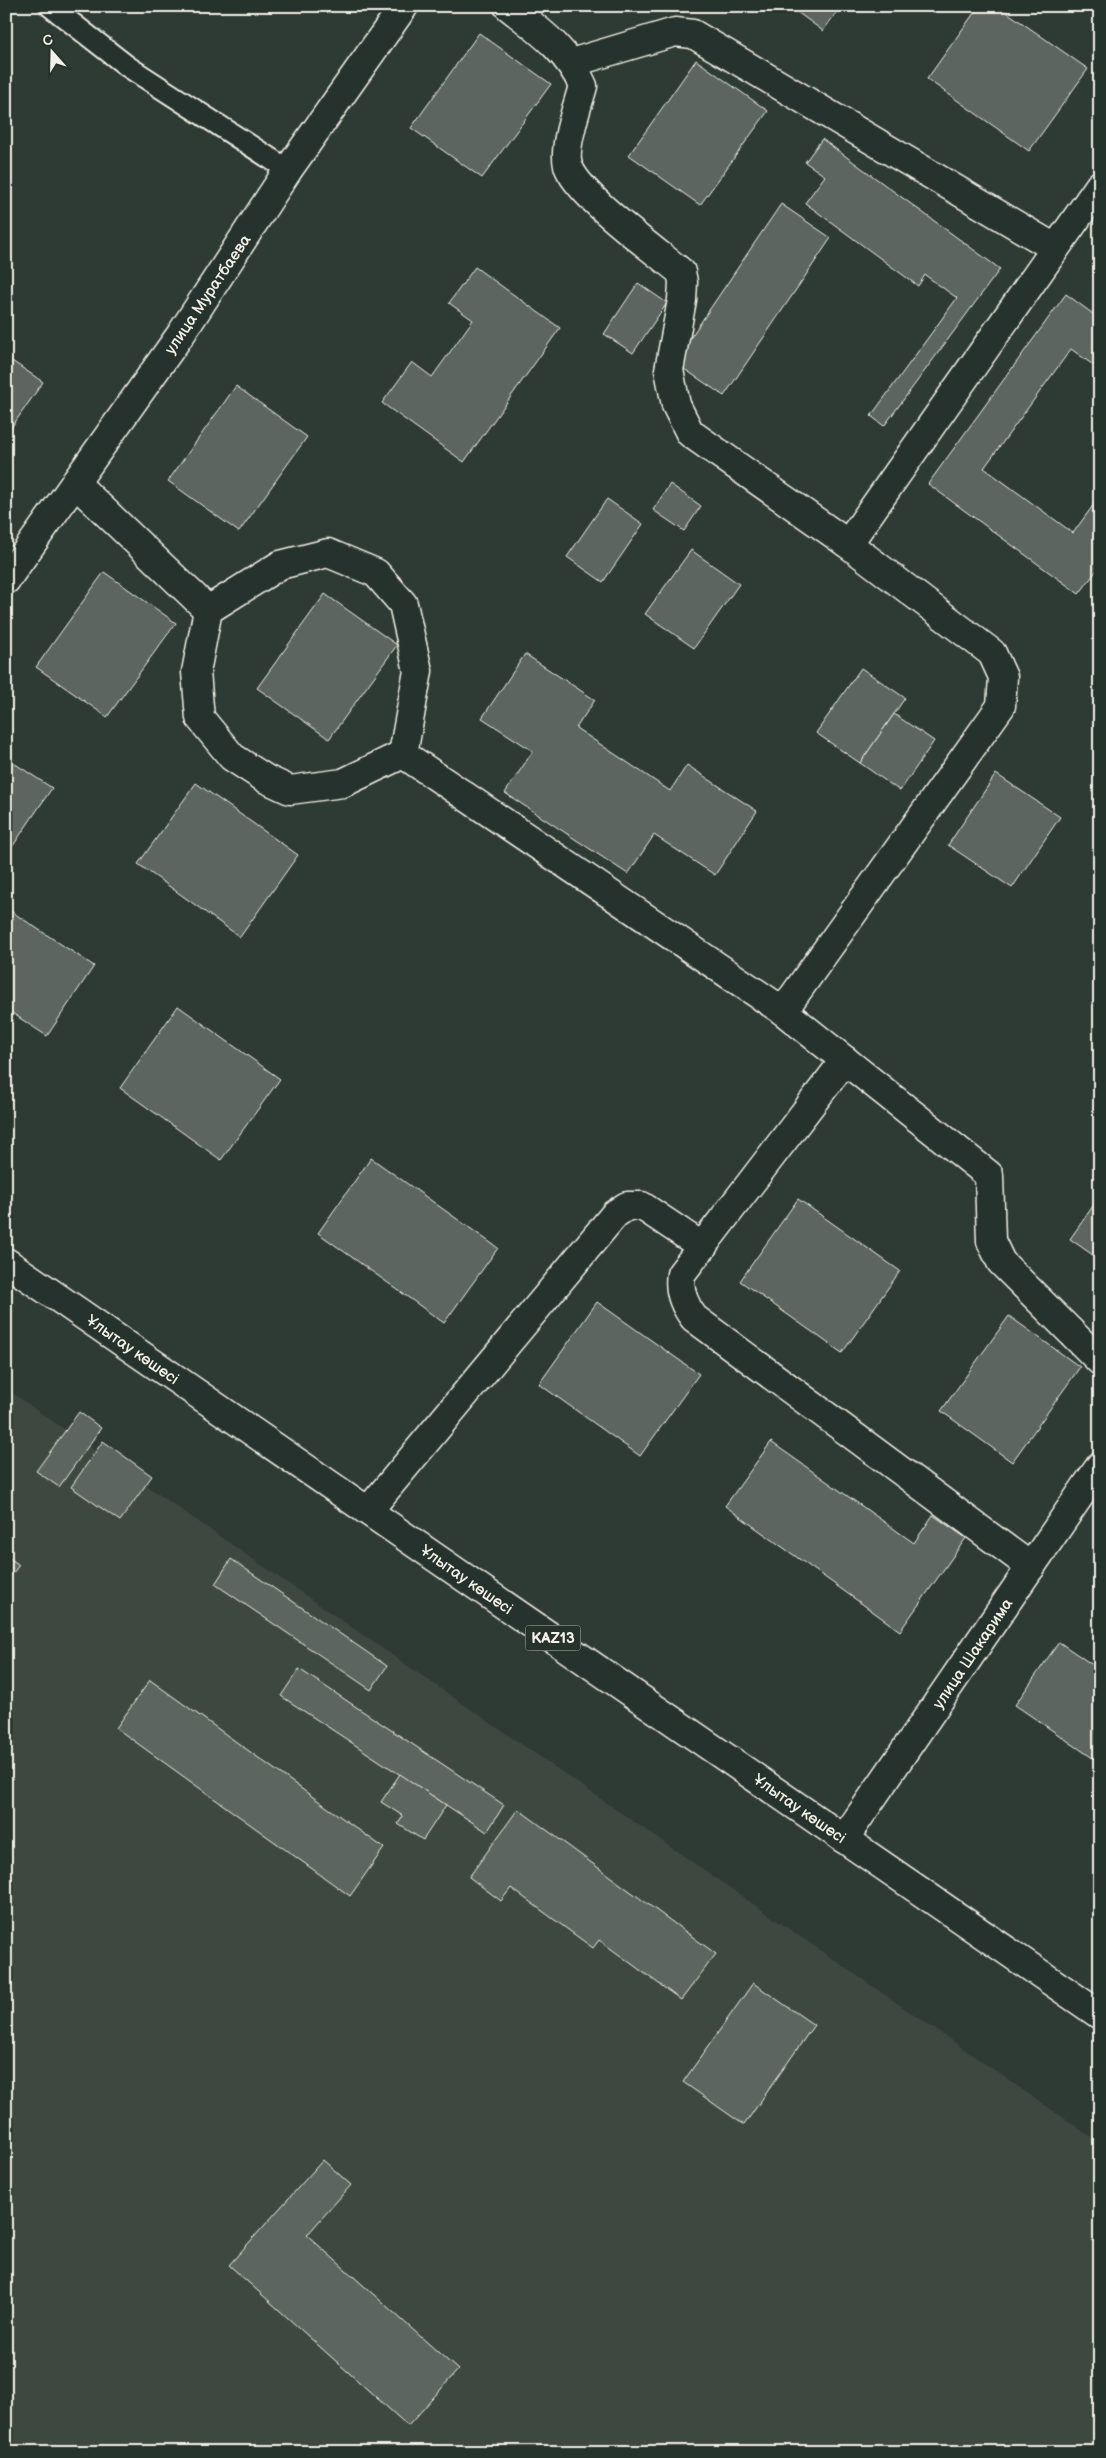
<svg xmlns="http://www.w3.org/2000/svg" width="1106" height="2458" font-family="'Balsamiq Sans',sans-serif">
  <rect width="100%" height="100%" fill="#2e3b34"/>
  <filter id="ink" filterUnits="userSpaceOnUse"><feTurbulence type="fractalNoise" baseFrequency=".02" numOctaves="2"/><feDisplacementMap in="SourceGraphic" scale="10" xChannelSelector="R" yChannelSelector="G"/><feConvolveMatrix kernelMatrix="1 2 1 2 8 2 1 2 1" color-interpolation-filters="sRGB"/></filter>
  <g filter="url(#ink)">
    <polygon fill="#3c4841" points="6,1389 1100,2143 1100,2452 6,2452"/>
    <g fill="#5c655e" stroke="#f4f1e8">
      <polygon points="789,6 841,6 823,31"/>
      <polygon points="979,6 998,6 1088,69 1029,151 927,79"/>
      <polygon points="479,33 551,84 482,178 411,128"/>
      <polygon points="696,60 768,111 700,205 629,155"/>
      <polygon points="822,139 1000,269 884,426 871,416 957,298 925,275 918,286 805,203 825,176 805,162"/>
      <polygon points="781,204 831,238 724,396 674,362"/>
      <polygon points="475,267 560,328 464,462 382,403 412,362 432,377 473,320 449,303"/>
      <polygon points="638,283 667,303 633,353 604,334"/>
      <polygon points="1066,294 1100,319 1100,370 1071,349 984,468 1073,533 1100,496 1100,566 1079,594 928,484"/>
      <polygon points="6,357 43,382 6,435"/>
      <polygon points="236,386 307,437 239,532 168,481"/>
      <polygon points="670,484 701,506 684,531 653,510"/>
      <polygon points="607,499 643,524 603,582 567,557"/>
      <polygon points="691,550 739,584 694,648 645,614"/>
      <polygon points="104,572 176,623 107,717 36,667"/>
      <polygon points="325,594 397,645 329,739 257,688"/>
      <polygon points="525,654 595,700 576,728 670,791 687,765 757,811 715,875 654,835 628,874 505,793 533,751 482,718"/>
      <polygon points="861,668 905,698 860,763 816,733"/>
      <polygon points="894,714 934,741 900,791 860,763"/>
      <polygon points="6,758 52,788 6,856"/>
      <polygon points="996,774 1060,817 1012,888 948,845"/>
      <polygon points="196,783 298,855 240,937 138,864"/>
      <polygon points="6,908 94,966 47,1036 6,1009"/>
      <polygon points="178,1006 280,1079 221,1160 120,1088"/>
      <polygon points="371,1158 498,1248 444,1323 318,1233"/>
      <polygon points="1100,1196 1100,1260 1070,1239"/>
      <polygon points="798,1199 900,1271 842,1353 740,1281"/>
      <polygon points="597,1302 699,1374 640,1456 539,1384"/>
      <polygon points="1009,1316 1080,1367 1012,1462 941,1411"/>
      <polygon points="79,1412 101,1428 59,1487 36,1471"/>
      <polygon points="103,1441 152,1476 120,1521 71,1487"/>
      <polygon points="771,1442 914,1543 933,1515 966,1538 900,1631 725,1506"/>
      <polygon points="6,1555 19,1565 6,1582"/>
      <polygon points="231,1559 387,1666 371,1690 215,1584"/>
      <polygon points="1059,1642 1100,1670 1100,1763 1015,1705"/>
      <polygon points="299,1669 504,1805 487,1832 281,1696"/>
      <polygon points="150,1680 384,1848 350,1896 116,1728"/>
      <polygon points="400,1774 446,1805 423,1840 398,1824 403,1816 381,1802"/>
      <polygon points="518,1809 716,1954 681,2000 599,1940 593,1948 511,1888 501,1901 469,1877"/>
      <polygon points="753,1983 814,2025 744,2125 683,2082"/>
      <polygon points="323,2160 351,2185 307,2235 458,2370 408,2426 229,2265"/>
    </g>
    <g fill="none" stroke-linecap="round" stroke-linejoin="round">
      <defs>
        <polyline id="lane" points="50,6 127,66 288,170"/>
        <g id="street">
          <path d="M508,6C537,29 568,50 583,86C578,105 561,151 569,168C582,198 654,250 681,272L683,282L682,300L669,370L676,405L690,433L848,544L992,653L1003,677L1001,706L783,1011"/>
          <polyline points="571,63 675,32 693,34 1055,248"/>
          <polyline points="75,483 208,610 196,672 200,718 232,757 266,779 290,790 343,783 403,754 783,1011 989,1175 991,1241 1001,1262 1100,1361"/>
          <polyline points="848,544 1100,185"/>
          <polyline points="6,580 181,334 288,170 404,6"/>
          <polyline points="208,610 280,565 328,553 376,573 403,604 418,671 403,754"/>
          <path d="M845,1060L681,1274C678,1291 684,1305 694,1318L1031,1567"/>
          <polyline points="368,1511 615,1214 627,1206 642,1206 703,1247"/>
          <polyline points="844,1839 1100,1466"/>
        </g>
        <polyline id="primary" points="6,1262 1100,2015"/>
      </defs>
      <use href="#lane" stroke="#f4f1e8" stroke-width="24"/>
      <use href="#street" stroke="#f4f1e8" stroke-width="31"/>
      <use href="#primary" stroke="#f4f1e8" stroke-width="31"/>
      <use href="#lane" stroke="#26332d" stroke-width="20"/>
      <use href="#street" stroke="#26332d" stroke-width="28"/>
      <use href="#primary" stroke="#26332d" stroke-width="28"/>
    </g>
  </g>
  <g text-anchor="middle" stroke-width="4" stroke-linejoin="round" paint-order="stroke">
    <rect fill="#26332d" stroke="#b6b8b0" stroke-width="1" x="525.5" y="1625.5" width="55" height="25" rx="4"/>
    <g font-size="15" font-weight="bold" fill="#f4f1e8">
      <text x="553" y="1643">KAZ13</text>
    </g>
    <g font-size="16" fill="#f4f1e8" stroke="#26332d">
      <text transform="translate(207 294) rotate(-56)" y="6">улица Муратбаева</text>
      <text transform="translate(133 1349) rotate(35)" y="6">Ұлытау көшесі</text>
      <text transform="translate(467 1579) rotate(35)" y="6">Ұлытау көшесі</text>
      <text transform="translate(972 1653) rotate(-56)" y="6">улица Шакарима</text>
      <text transform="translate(800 1808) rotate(35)" y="6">Ұлытау көшесі</text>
    </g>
  </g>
  <rect width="1106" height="2458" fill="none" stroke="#26332d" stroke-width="25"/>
  <rect x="12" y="12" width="1081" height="2433" fill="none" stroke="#f4f1e8" stroke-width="2" filter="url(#ink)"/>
  <g transform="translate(52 52) rotate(340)" stroke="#26332d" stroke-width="4" paint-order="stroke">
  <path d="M0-4L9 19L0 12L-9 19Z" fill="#f4f1e8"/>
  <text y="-8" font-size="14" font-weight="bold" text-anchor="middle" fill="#f4f1e8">С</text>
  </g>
</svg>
